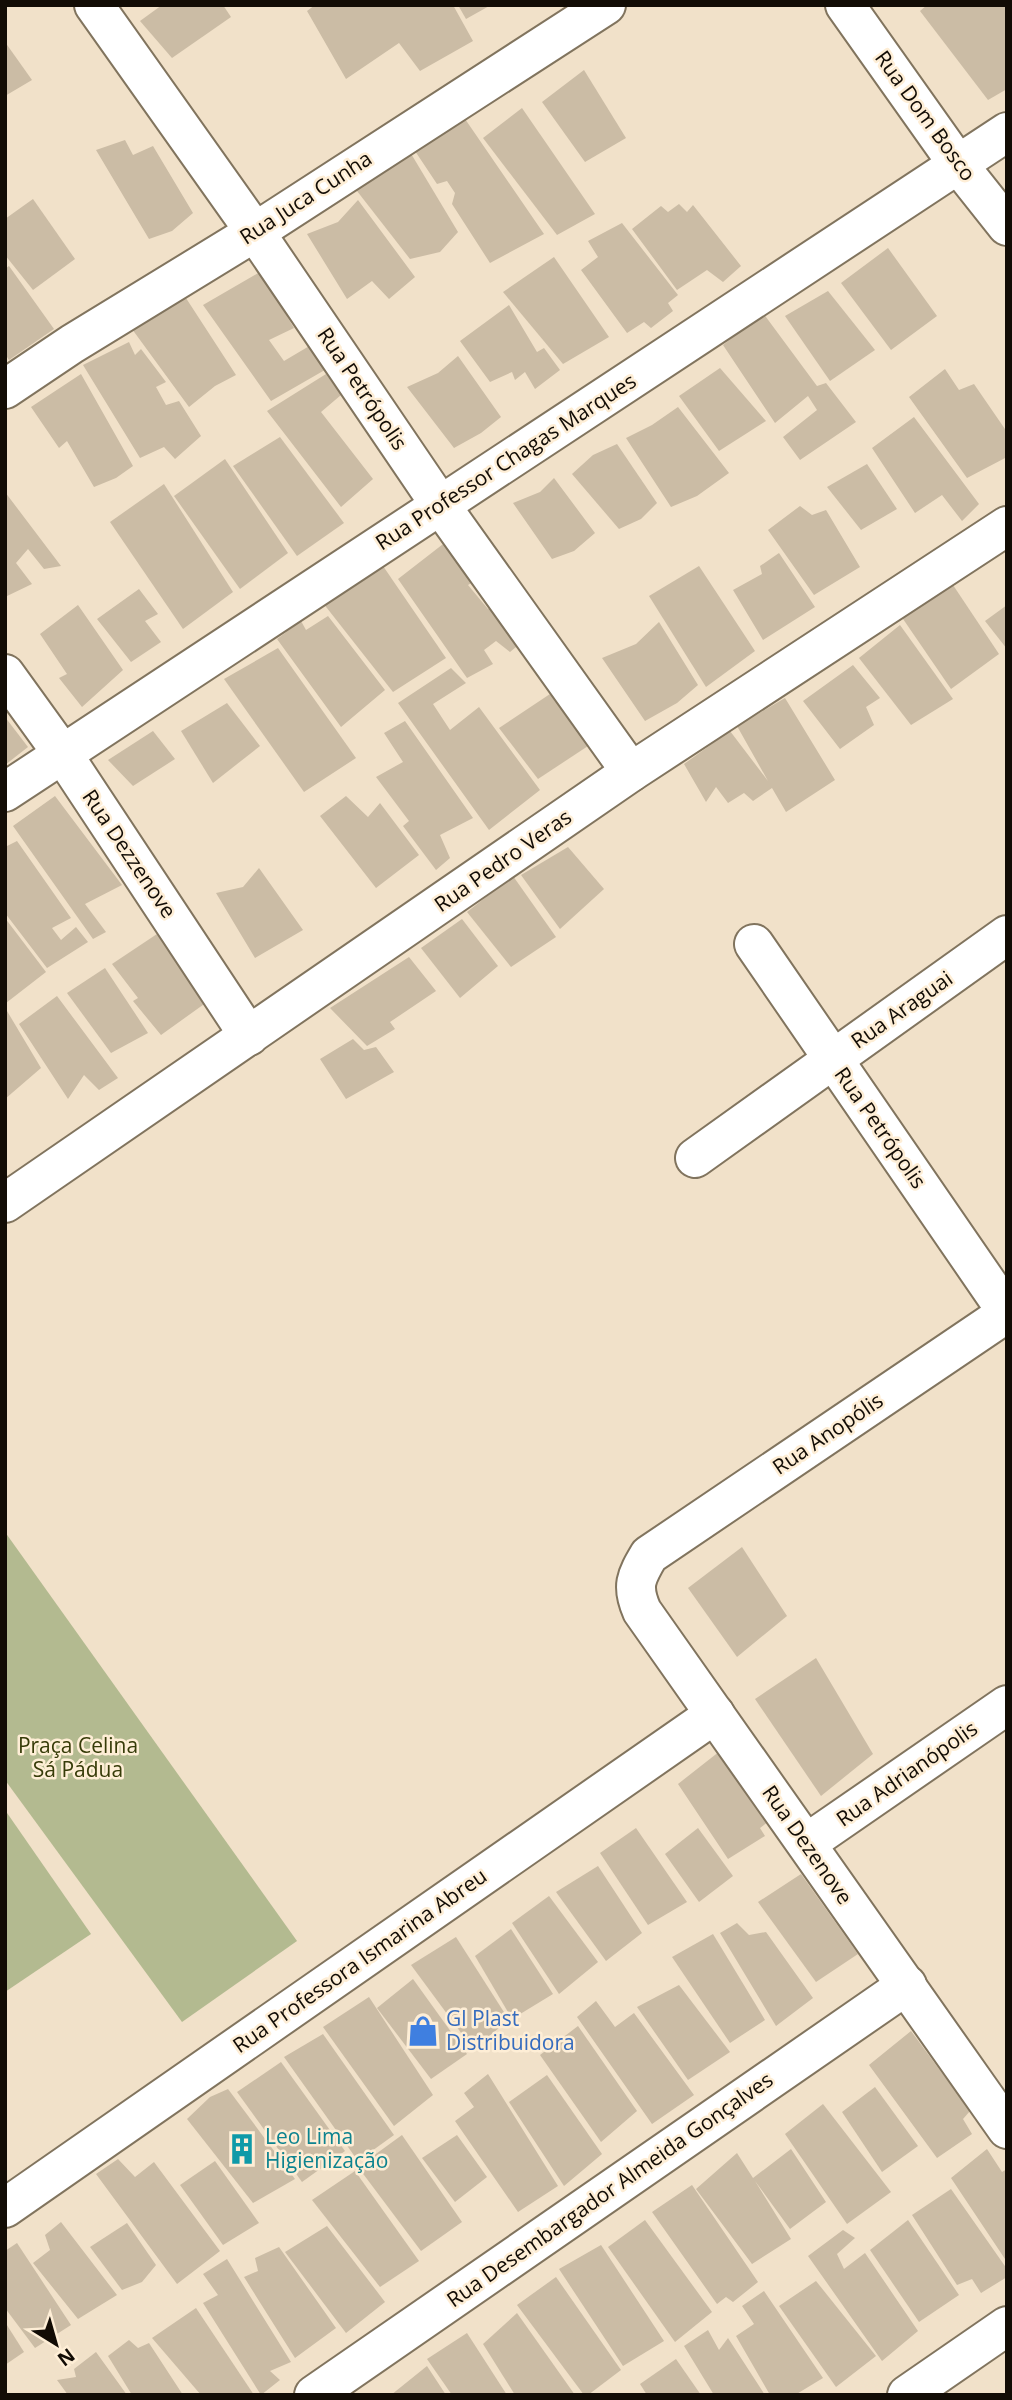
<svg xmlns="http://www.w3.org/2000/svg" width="1012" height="2400" font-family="'Open Sans',sans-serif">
  <rect width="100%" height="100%" fill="#f1e1c9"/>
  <g fill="#b3ba90">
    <polygon points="5,1532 297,1941 182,2022 5,1780"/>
    <polygon points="5,1810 91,1934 5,1992"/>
  </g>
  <g fill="#cbbca5">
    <polygon points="162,5 223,5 231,17 172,58 140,21"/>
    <polygon points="315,5 453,5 473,41 420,71 399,43 346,79 307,11"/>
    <polygon points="458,5 491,5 466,19"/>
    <polygon points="927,5 1007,5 1007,89 988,100 920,11"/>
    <polygon points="5,42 32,80 5,96"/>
    <polygon points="584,70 626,138 585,162 542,102"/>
    <polygon points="522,108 595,214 557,235 483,138"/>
    <polygon points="463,116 544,234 490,263 452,204 455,193 447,181 437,184 411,145"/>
    <polygon points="125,140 133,155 153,146 193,213 172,231 149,239 96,150"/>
    <polygon points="407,147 458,232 440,252 410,259 350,182"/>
    <polygon points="33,199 75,259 33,290 5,255 5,219"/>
    <polygon points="358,200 415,277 389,299 372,281 347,299 307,234 338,222"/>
    <polygon points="679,204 687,212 693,205 741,266 723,282 707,270 677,290 632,229 661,206 668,212"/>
    <polygon points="622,223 678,295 668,303 673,311 651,328 644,322 627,333 581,270 598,257 588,241"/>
    <polygon points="888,248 937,316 891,350 841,283"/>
    <polygon points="554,257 609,337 563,364 503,292"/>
    <polygon points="9,266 54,329 9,360 5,354 5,269"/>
    <polygon points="260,272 294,328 269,340 284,361 311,345 330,367 271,401 203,305"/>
    <polygon points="828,291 875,350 830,381 785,316"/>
    <polygon points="184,295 236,375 215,386 189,407 132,329"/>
    <polygon points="509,305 537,352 544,348 560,370 535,389 525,372 515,380 512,372 490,382 460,341"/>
    <polygon points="763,313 817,386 826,383 856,422 800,460 783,437 817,410 808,396 775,423 723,345"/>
    <polygon points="129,342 135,355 141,349 166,382 156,387 166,405 179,401 201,436 175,459 164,447 140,458 83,365"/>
    <polygon points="458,356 501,417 481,433 454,448 407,387 438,373"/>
    <polygon points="720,368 766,421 719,451 679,396"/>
    <polygon points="945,369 959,390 974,384 1007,432 1007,457 967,478 909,397"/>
    <polygon points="81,374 133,466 116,478 94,487 67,441 59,448 31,407"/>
    <polygon points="326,374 341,395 321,412 373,479 341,507 267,411"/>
    <polygon points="678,407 729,473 697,496 671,507 626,438 652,425"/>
    <polygon points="914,417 979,504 962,521 942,495 915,513 872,448"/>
    <polygon points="280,437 344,523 297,556 233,466"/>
    <polygon points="617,444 657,503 641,519 619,529 572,474 593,455"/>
    <polygon points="225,459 288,553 240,589 174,496"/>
    <polygon points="867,464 897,509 861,530 827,487"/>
    <polygon points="554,478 595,533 574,551 552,559 513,503 540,492"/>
    <polygon points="164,484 233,592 183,629 110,522"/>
    <polygon points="5,492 61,566 44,569 28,549 16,563 32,584 5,597"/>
    <polygon points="800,506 812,515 826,510 860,567 814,595 768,530"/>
    <polygon points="447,541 476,580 468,585 488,609 495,606 522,642 510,652 496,641 484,650 493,664 467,678 398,579"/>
    <polygon points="779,553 815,607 763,640 733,590 762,574 760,566"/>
    <polygon points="383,566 446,658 393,692 323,603"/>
    <polygon points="699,566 755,651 706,687 649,596"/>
    <polygon points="953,585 999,654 951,689 901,616"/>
    <polygon points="139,589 158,614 145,621 161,642 131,662 97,619"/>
    <polygon points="78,605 123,670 82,707 59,678 67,674 40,634"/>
    <polygon points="1007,605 1007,649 985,621"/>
    <polygon points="328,616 385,690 341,727 277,639 301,621 306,630"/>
    <polygon points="659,622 698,685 677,703 645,721 602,658 636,644"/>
    <polygon points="900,625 953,699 911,725 859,658"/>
    <polygon points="278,648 356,758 304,792 224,679"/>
    <polygon points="853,665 880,698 866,707 874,725 840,749 803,701"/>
    <polygon points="451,668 466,683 433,704 450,730 479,707 540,790 489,830 398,703"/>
    <polygon points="550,694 588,746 538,779 499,728"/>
    <polygon points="785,698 835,780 786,812 772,788 753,801 744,793 728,803 716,787 706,802 684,764 730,731 768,781 737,726"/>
    <polygon points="227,703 260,746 213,783 181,731"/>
    <polygon points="5,717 28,747 5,765"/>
    <polygon points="405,721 473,818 440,835 450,858 436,870 403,826 409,821 376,777 403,762 384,733"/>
    <polygon points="153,731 175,759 133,786 108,760"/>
    <polygon points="55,796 122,885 85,904 106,932 93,939 13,826"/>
    <polygon points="346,796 368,817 380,803 419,855 376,888 320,816"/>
    <polygon points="17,841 71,918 52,928 61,940 76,927 88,942 47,968 5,913 5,847"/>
    <polygon points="568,847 604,889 560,929 521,875"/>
    <polygon points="259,868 303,930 255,958 216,893 243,887"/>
    <polygon points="513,876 556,937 511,967 467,912"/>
    <polygon points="5,918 46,972 6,1003 5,1001"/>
    <polygon points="462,919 498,966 460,998 421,948"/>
    <polygon points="157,934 207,1002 161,1035 133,1001 138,998 112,964"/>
    <polygon points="409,957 436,991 390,1022 395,1029 367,1046 330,1008"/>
    <polygon points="105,968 148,1033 111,1053 67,993"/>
    <polygon points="57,996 118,1078 99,1090 84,1075 68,1099 19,1024"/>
    <polygon points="7,1011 41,1068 5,1099 5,1012"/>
    <polygon points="353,1039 364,1050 376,1047 394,1072 346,1099 320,1059"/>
    <polygon points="742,1547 787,1616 737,1657 688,1588"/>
    <polygon points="816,1658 873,1754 821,1796 755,1699"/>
    <polygon points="720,1751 769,1821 760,1828 765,1836 728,1859 678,1784"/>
    <polygon points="636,1828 687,1902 648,1925 600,1853"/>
    <polygon points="698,1828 733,1876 699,1902 665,1854"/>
    <polygon points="598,1866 642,1933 606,1961 556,1892"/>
    <polygon points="801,1874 858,1954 816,1982 758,1902"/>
    <polygon points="549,1896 598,1962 559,1994 512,1923"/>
    <polygon points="737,1923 749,1935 766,1932 813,1998 776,2026 720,1933"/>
    <polygon points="511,1929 553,1994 512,2019 475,1956"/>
    <polygon points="713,1934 765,2020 730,2043 672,1957"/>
    <polygon points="456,1937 509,2020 473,2049 411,1965"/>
    <polygon points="413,1979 467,2054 431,2079 377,2008"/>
    <polygon points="679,1985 730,2052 688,2080 637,2007"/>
    <polygon points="369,1997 433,2095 394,2126 323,2027"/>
    <polygon points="596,2001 615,2027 634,2013 694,2095 652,2124 577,2017"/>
    <polygon points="578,2026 637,2111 601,2142 540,2055"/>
    <polygon points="911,2031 970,2111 963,2119 972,2134 937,2158 869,2065"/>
    <polygon points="323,2034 394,2135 358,2161 284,2057"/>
    <polygon points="281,2062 345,2151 302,2182 237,2092"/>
    <polygon points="488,2074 558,2186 518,2212 455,2121 474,2107 464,2093"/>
    <polygon points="547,2075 602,2154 564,2186 509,2102"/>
    <polygon points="875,2087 918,2146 882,2172 842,2112"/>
    <polygon points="228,2089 295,2179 253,2203 187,2119 210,2097"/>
    <polygon points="823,2104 891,2192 847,2224 785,2134"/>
    <polygon points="402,2135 462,2222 421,2251 358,2167"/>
    <polygon points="457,2135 487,2177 455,2202 422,2158"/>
    <polygon points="791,2149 826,2202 790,2229 755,2181 791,2239 752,2264 696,2189 737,2153 753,2178"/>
    <polygon points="987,2149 1002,2172 1007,2169 1007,2262 951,2178"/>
    <polygon points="118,2159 135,2177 154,2162 220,2251 177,2284 96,2174"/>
    <polygon points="215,2161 259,2223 223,2245 180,2185"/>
    <polygon points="355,2171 419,2261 380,2287 312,2200"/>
    <polygon points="692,2185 758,2282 733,2302 726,2297 717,2304 652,2212"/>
    <polygon points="951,2189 1007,2269 1007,2277 981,2293 972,2279 957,2285 912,2215"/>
    <polygon points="645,2220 712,2312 675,2342 608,2247"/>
    <polygon points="908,2220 959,2295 919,2322 870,2250"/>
    <polygon points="61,2222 117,2295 78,2319 33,2263 50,2250 45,2235"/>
    <polygon points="127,2223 156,2265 142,2282 122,2290 90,2247"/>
    <polygon points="327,2226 385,2302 346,2333 285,2252"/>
    <polygon points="843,2230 855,2238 837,2254 844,2269 865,2253 918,2331 882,2361 808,2256"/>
    <polygon points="17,2243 71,2325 35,2348 5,2308 5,2251"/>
    <polygon points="601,2245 664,2341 623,2366 559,2269"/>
    <polygon points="279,2247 336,2328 295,2358 244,2277 258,2271 255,2258"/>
    <polygon points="227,2259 291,2362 270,2371 280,2380 261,2395 203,2303 218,2295 203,2274"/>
    <polygon points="556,2277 621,2370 588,2395 584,2395 517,2305"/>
    <polygon points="816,2281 876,2356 836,2387 779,2306"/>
    <polygon points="764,2291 823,2378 795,2395 770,2395 736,2336 754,2324 742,2306"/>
    <polygon points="196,2308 254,2395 201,2395 152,2338"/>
    <polygon points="517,2313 575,2395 515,2395 483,2344"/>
    <polygon points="5,2322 24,2352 5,2365"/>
    <polygon points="708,2330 719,2350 728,2338 765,2395 714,2395 684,2346"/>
    <polygon points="467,2333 507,2395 452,2395 427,2359"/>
    <polygon points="129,2340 138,2348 149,2343 183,2395 132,2395 108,2356"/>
    <polygon points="96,2352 127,2395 68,2395 57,2380 76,2377 74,2369"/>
    <polygon points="676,2359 701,2395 647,2395 640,2384"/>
    <polygon points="427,2366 446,2395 391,2395"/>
  </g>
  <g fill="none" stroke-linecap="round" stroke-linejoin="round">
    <defs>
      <g id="street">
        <polyline points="94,5 255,232 441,506 631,772"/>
        <polyline points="845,5 957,163 1007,226"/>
        <polyline points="5,389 72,344 255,232 606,5"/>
        <polyline points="5,674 62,753 249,1036"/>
        <polyline points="5,792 1007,132"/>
        <polyline points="754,944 1007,1312"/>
        <polyline points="695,1158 1007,935"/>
        <polyline points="5,1203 631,772 1007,526"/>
        <path d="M1007,1313L649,1555C636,1577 631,1586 642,1611L1007,2129"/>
        <polyline points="807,1843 1007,1705"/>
        <polyline points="5,2208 715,1714"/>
        <polyline points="314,2395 907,1985"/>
        <polyline points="907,2395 1007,2326"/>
      </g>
    </defs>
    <use href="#street" stroke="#81745e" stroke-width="42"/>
    <use href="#street" stroke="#fff" stroke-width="38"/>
  </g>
  <defs>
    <symbol id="shop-bare" viewBox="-9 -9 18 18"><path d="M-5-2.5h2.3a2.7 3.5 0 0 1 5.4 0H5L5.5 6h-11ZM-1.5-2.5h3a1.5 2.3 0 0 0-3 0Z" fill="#3f7fe0" stroke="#feeed6" stroke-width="2.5" paint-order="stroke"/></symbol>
    <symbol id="building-bare" viewBox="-9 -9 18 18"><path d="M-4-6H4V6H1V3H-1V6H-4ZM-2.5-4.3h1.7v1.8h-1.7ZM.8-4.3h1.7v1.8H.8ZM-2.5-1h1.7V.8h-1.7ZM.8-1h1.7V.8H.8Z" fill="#0f9aa8" stroke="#feeed6" stroke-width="2.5" paint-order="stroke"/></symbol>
  </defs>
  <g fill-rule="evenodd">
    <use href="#shop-bare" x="401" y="2009" width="44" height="44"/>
    <use href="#building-bare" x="220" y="2127" width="44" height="44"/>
  </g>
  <g text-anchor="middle" stroke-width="5" stroke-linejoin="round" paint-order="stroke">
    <g font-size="21" fill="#120c05" stroke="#feeed6">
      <text transform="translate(925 116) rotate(54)" y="7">Rua Dom Bosco</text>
      <text transform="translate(306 198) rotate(-33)" y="7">Rua Juca Cunha</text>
      <text transform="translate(362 389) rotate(56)" y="7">Rua Petrópolis</text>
      <text transform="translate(506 462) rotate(-33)" y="7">Rua Professor Chagas Marques</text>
      <text transform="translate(129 854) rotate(56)" y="7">Rua Dezzenove</text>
      <text transform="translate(503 861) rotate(-35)" y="7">Rua Pedro Veras</text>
      <text transform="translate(902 1010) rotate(-35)" y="7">Rua Araguai</text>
      <text transform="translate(880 1128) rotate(55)" y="7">Rua Petrópolis</text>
      <text transform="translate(828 1434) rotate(-34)" y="7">Rua Anopólis</text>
      <text transform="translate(907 1774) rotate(-35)" y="7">Rua Adrianópolis</text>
      <text transform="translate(807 1845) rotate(55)" y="7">Rua Dezenove</text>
      <text transform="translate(360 1961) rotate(-35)" y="7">Rua Professora Ismarina Abreu</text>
      <text transform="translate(610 2190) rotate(-35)" y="7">Rua Desembargador Almeida Gonçalves</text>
    </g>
    <g font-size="21" fill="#363b08" stroke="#feeed6">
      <text x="78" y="1753">Praça Celina<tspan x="78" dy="24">Sá Pádua</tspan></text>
    </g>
    <g font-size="21" fill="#366cbe" stroke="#feeed6" text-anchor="start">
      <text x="446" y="2026">Gl Plast<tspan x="446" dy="24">Distribuidora</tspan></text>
    </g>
    <g font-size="21" fill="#0d838f" stroke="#feeed6" text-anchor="start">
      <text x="265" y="2144">Leo Lima<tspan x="265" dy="24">Higienização</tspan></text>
    </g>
  </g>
  <rect width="1012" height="2400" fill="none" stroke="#120c05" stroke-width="14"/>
  <g transform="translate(56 2344) rotate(143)" stroke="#feeed6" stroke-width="5" paint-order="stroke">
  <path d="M0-5L12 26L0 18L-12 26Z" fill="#120c05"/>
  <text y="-10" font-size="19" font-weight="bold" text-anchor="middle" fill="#120c05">N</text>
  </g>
</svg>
